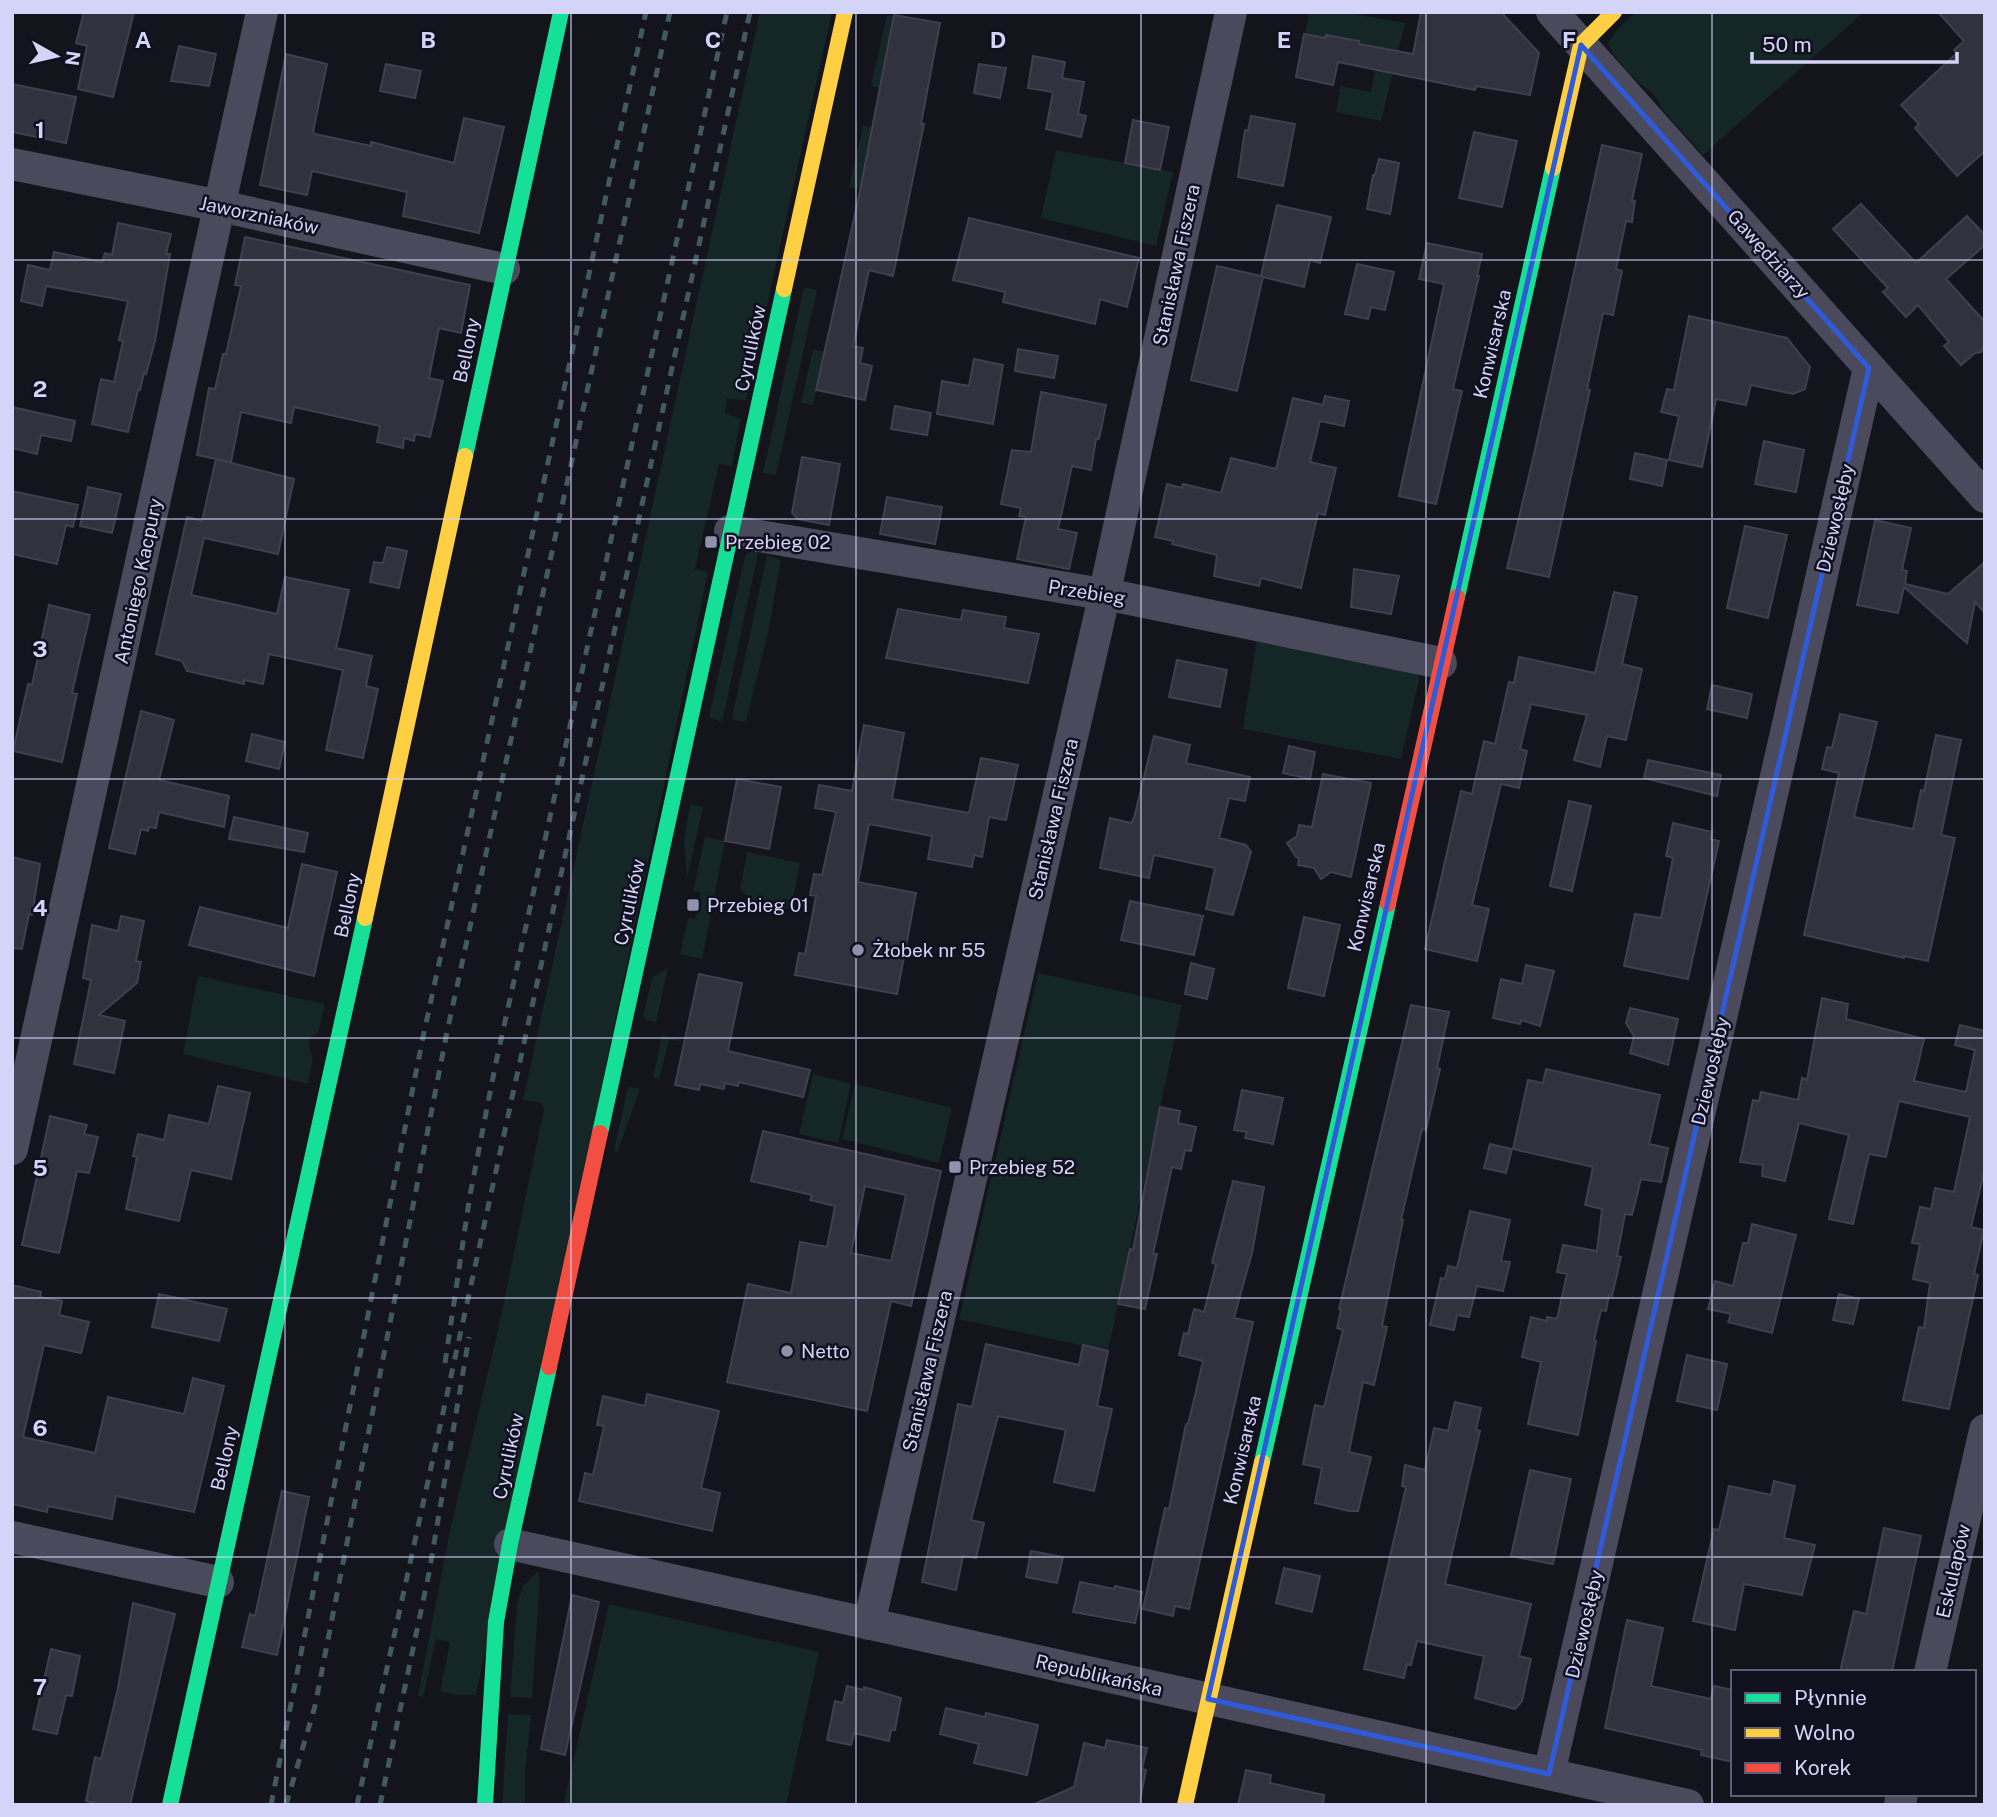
<svg xmlns="http://www.w3.org/2000/svg" width="1997" height="1817" font-family="'Public Sans',sans-serif">
  <rect width="100%" height="100%" fill="#14141c"/>
  <g fill="#142625">
    <polygon points="760,12 832,12 746,400 727,399 725,413 741,419 732,466 719,464 695,569 708,572 476,1695 457,1695 440,1691 450,1642 436,1639 423,1697 418,1696 450,1530 496,1339 544,1109 541,1103 523,1100"/>
    <polygon points="1309,12 1342,12 1405,23 1381,121 1336,112 1339,94 1341,94 1339,93 1340,86 1371,92 1379,48 1359,44 1359,41 1326,35 1325,38 1305,34"/>
    <path d="M1636,12H1864L1703,155L1661,108C1658,96 1649,91 1640,83C1628,74 1613,57 1608,43L1616,31Z"/>
    <polygon points="887,15 894,16 879,88 871,86"/>
    <polygon points="863,126 872,127 860,189 849,187"/>
    <polygon points="1056,150 1173,172 1156,246 1041,218"/>
    <polygon points="804,287 817,290 776,475 763,473"/>
    <polygon points="813,349 825,352 813,405 801,403"/>
    <polygon points="754,549 759,549 722,722 709,717 745,556"/>
    <polygon points="767,555 781,560 768,633 746,722 733,720 732,717"/>
    <polygon points="1257,639 1419,673 1420,676 1401,759 1243,729"/>
    <polygon points="690,804 703,807 687,878 684,842"/>
    <polygon points="705,837 725,841 702,959 680,954 688,918 695,919 701,892 693,891"/>
    <polygon points="747,852 800,863 791,909 753,902 740,889"/>
    <polygon points="668,967 656,1022 647,1020 643,1017 652,978"/>
    <polygon points="1038,973 1182,1005 1108,1351 959,1319"/>
    <polygon points="198,976 325,1004 318,1034 310,1037 309,1047 313,1059 308,1084 183,1054"/>
    <polygon points="662,1035 685,1041 669,1040 659,1079 653,1078"/>
    <polygon points="813,1074 851,1084 838,1143 799,1134"/>
    <polygon points="855,1084 952,1108 939,1163 842,1139"/>
    <polygon points="628,1087 640,1089 617,1153 614,1150"/>
    <polygon points="538,1571 540,1580 532,1698 510,1697 517,1604 523,1586"/>
    <polygon points="609,1604 819,1652 786,1805 574,1805 564,1802"/>
    <polygon points="508,1714 531,1715 525,1773 525,1805 502,1805"/>
  </g>
  <g fill="#32313e" stroke="#403f4f" stroke-width="2" fill-rule="evenodd">
    <polygon points="84,12 134,12 113,97 78,89 87,46 76,43"/>
    <polygon points="1421,12 1501,12 1539,53 1530,95 1476,86 1475,90 1338,62 1333,85 1296,77 1304,34 1325,38 1326,35 1359,41 1359,44 1413,54"/>
    <polygon points="1938,12 1985,12 1985,151 1957,176 1915,128 1919,124 1901,105 1957,53 1954,50 1964,41"/>
    <polygon points="894,15 940,23 921,124 924,124 893,276 869,270 853,346 863,348 860,363 872,366 865,400 816,390 859,196"/>
    <polygon points="179,46 216,54 209,86 171,81"/>
    <polygon points="286,54 327,64 313,132 315,134 371,146 371,142 454,163 464,118 504,127 479,233 403,216 407,192 312,171 307,195 260,185"/>
    <polygon points="1033,56 1065,62 1062,78 1084,82 1078,114 1086,116 1081,137 1046,129 1053,92 1028,88"/>
    <polygon points="386,64 421,71 415,98 380,91"/>
    <polygon points="979,64 1006,68 1000,98 974,93"/>
    <polygon points="12,84 76,97 66,143 12,132"/>
    <polygon points="1251,116 1295,124 1283,186 1238,177 1245,130 1248,131"/>
    <polygon points="1133,120 1169,127 1160,170 1125,163"/>
    <polygon points="1474,132 1517,141 1502,207 1459,198"/>
    <polygon points="1602,145 1642,154 1632,200 1635,201 1632,222 1626,221 1616,269 1622,271 1613,315 1603,313 1587,389 1590,390 1549,577 1507,568 1534,454"/>
    <polygon points="1379,159 1399,163 1390,214 1367,209 1373,175 1375,175"/>
    <polygon points="1861,204 1916,263 1967,216 1985,235 1985,245 1946,279 1985,322 1985,344 1981,352 1975,353 1961,365 1944,346 1949,342 1918,305 1906,317 1883,292 1888,288 1833,229"/>
    <polygon points="1277,205 1331,217 1320,263 1310,260 1304,287 1263,277 1237,391 1191,380 1217,266 1261,276"/>
    <polygon points="969,218 1139,258 1127,307 1100,299 1095,324 1003,302 1005,292 953,280"/>
    <polygon points="118,223 171,234 166,254 170,254 155,341 146,374 144,373 140,390 138,390 128,432 92,424 101,379 114,382 123,341 119,340 128,301 46,286 42,306 21,301 28,265 50,270 54,252 102,262 105,253 112,255"/>
    <polygon points="245,237 470,285 461,333 439,328 429,378 443,381 430,437 415,434 414,441 404,438 403,448 377,442 380,426 294,407 291,423 241,412 231,462 216,459 294,479 278,554 204,538 191,595 277,614 285,577 349,590 336,648 372,656 366,686 378,689 363,758 326,750 343,670 269,654 263,684 244,680 244,684 187,671 182,661 156,654 187,517 202,521 216,459 197,455 209,388 215,389 223,354 226,354 241,286 235,285"/>
    <polygon points="1427,243 1482,254 1477,276 1479,276 1453,389 1462,391 1436,504 1399,496 1444,284 1419,279"/>
    <polygon points="1357,264 1394,272 1385,310 1371,307 1368,319 1345,314"/>
    <polygon points="1689,316 1787,338 1810,367 1805,389 1793,394 1751,385 1746,405 1716,399 1702,467 1669,460 1679,416 1661,412 1667,389 1674,390"/>
    <polygon points="1018,349 1058,356 1054,378 1015,371"/>
    <polygon points="974,359 1003,365 993,424 937,414 942,381 969,386"/>
    <polygon points="1041,392 1106,405 1099,439 1096,439 1091,470 1072,466 1058,529 1077,533 1069,569 1017,559 1026,517 1019,516 1021,508 1001,504 1012,450 1031,452"/>
    <polygon points="1325,396 1349,401 1344,426 1320,421 1310,462 1336,468 1325,515 1318,513 1301,588 1261,578 1259,586 1214,576 1217,555 1172,544 1173,541 1155,537 1167,484 1182,488 1183,484 1221,493 1231,458 1276,469 1293,398 1323,405"/>
    <polygon points="895,406 931,413 927,435 891,429"/>
    <polygon points="12,407 75,421 71,441 41,435 37,454 12,448"/>
    <polygon points="1764,441 1804,450 1796,492 1755,484"/>
    <polygon points="1635,453 1667,460 1662,486 1630,479"/>
    <polygon points="802,457 840,464 829,525 798,519 792,513"/>
    <polygon points="88,487 121,494 112,533 80,526"/>
    <polygon points="12,491 78,505 73,527 66,525 57,564 12,554"/>
    <polygon points="887,497 942,507 935,544 880,534"/>
    <polygon points="1875,520 1911,528 1902,570 1907,571 1905,584 1948,594 1985,562 1985,613 1975,602 1967,643 1904,587 1898,613 1857,605"/>
    <polygon points="1745,526 1787,535 1768,618 1727,608"/>
    <polygon points="387,547 407,551 399,588 370,582 374,562 383,563"/>
    <polygon points="1354,569 1399,576 1391,614 1351,607"/>
    <polygon points="1614,592 1637,597 1622,664 1642,669 1626,740 1607,736 1600,767 1574,760 1587,715 1531,704 1520,749 1527,751 1519,788 1501,784 1472,905 1489,909 1477,961 1425,949 1461,791 1472,794 1484,741 1495,744 1509,682 1514,683 1519,657 1595,673"/>
    <polygon points="49,605 90,615 72,693 77,694 62,762 13,751 28,684 32,685"/>
    <polygon points="898,609 961,620 963,610 1006,617 1004,628 1039,634 1028,683 886,658"/>
    <polygon points="1177,660 1227,670 1220,707 1169,697"/>
    <polygon points="1712,685 1752,694 1747,718 1707,709"/>
    <polygon points="141,711 174,720 159,780 229,796 224,827 159,812 156,828 149,827 148,831 141,829 135,854 109,848"/>
    <polygon points="1840,714 1877,722 1854,817 1913,829 1921,790 1924,791 1936,735 1961,740 1941,835 1955,838 1928,961 1904,956 1904,958 1804,935 1839,773 1822,769 1827,747 1832,748"/>
    <polygon points="864,725 904,733 892,799 969,813 981,758 1018,765 1006,820 989,817 982,857 974,855 972,867 928,859 932,836 869,824 858,882 916,893 897,994 795,975 799,953 805,954 816,896 810,895 814,874 822,875 836,812 815,808 819,785 852,791"/>
    <polygon points="252,734 285,742 279,769 246,761"/>
    <polygon points="1154,736 1190,745 1186,763 1250,777 1245,801 1229,798 1219,838 1246,845 1251,852 1233,915 1206,909 1215,868 1154,855 1149,878 1100,868 1110,818 1131,823 1134,818"/>
    <polygon points="1289,746 1315,752 1310,779 1283,773"/>
    <polygon points="1648,760 1721,775 1717,796 1644,778"/>
    <polygon points="1323,774 1371,783 1351,877 1331,872 1321,879 1314,868 1298,865 1299,858 1296,857 1287,843 1297,836 1299,825 1312,827"/>
    <polygon points="737,779 781,787 769,849 725,841"/>
    <polygon points="1569,801 1591,806 1572,891 1550,886"/>
    <polygon points="234,817 308,833 304,852 229,839"/>
    <polygon points="1673,823 1712,832 1710,839 1719,841 1688,979 1624,966 1635,914 1661,918 1673,858 1666,856"/>
    <polygon points="12,857 40,864 32,915 29,914 22,949 12,948"/>
    <polygon points="302,864 337,872 314,976 189,945 200,907 288,928"/>
    <polygon points="1130,901 1203,916 1194,955 1121,940"/>
    <polygon points="121,916 144,921 136,961 141,962 137,983 99,1015 125,1021 114,1073 74,1064 91,980 83,978 92,925 118,931"/>
    <polygon points="1304,917 1340,925 1324,996 1288,988"/>
    <polygon points="1191,963 1214,969 1207,999 1185,994"/>
    <polygon points="1526,965 1554,971 1540,1026 1521,1020 1520,1024 1493,1018 1501,979 1522,984"/>
    <polygon points="699,974 742,983 728,1051 810,1070 803,1097 739,1082 738,1086 725,1083 724,1089 700,1084 699,1090 675,1085"/>
    <polygon points="1822,998 1848,1004 1846,1019 1924,1039 1914,1081 1966,1092 1975,1050 1955,1045 1960,1025 1985,1031 1985,1168 1971,1227 1984,1230 1974,1274 1978,1275 1949,1409 1903,1400 1919,1327 1924,1328 1930,1283 1913,1279 1920,1244 1912,1243 1920,1207 1931,1209 1935,1188 1954,1192 1970,1117 1899,1101 1886,1157 1869,1154 1853,1224 1829,1219 1849,1135 1799,1123 1785,1181 1762,1176 1763,1165 1740,1162 1753,1100 1759,1101 1761,1092 1798,1100 1802,1078 1807,1080"/>
    <polygon points="1411,1005 1449,1012 1437,1068 1440,1069 1426,1130 1422,1129 1401,1220 1403,1220 1382,1326 1387,1327 1374,1385 1363,1382 1349,1452 1371,1457 1358,1511 1349,1511 1315,1503 1322,1468 1303,1464 1315,1405 1324,1407 1343,1330 1337,1328 1341,1310 1339,1309"/>
    <polygon points="1630,1008 1678,1019 1668,1065 1630,1053 1634,1036 1626,1023"/>
    <polygon points="1546,1069 1660,1095 1649,1144 1668,1148 1661,1182 1641,1179 1632,1215 1625,1214 1617,1256 1621,1257 1612,1296 1609,1295 1606,1311 1601,1310 1594,1340 1596,1341 1578,1435 1528,1424 1541,1362 1522,1357 1531,1317 1547,1321 1547,1317 1557,1319 1567,1274 1557,1272 1563,1245 1597,1251 1602,1209 1585,1205 1593,1167 1513,1149 1528,1080 1543,1083"/>
    <polygon points="218,1086 250,1093 231,1179 191,1170 179,1221 126,1209 137,1157 133,1156 138,1134 164,1140 169,1115 209,1124"/>
    <polygon points="1242,1090 1283,1098 1273,1144 1245,1138 1247,1132 1234,1130"/>
    <polygon points="1160,1107 1180,1111 1178,1123 1196,1127 1191,1151 1185,1150 1181,1169 1172,1167 1153,1254 1157,1254 1145,1309 1118,1304 1130,1249 1133,1250"/>
    <polygon points="50,1116 87,1125 84,1134 98,1137 89,1173 77,1171 59,1253 22,1245"/>
    <path d="M763,1131L941,1171L911,1306L891,1301L867,1411L727,1382L748,1284L791,1293L800,1242L827,1247L835,1206L810,1200L812,1195L751,1181ZM865,1186L906,1195L891,1261L851,1253Z"/>
    <polygon points="1490,1144 1512,1149 1506,1173 1484,1168"/>
    <polygon points="1233,1181 1264,1187 1252,1253 1234,1318 1253,1322 1189,1609 1175,1606 1173,1616 1143,1609 1165,1508 1169,1509 1186,1424 1188,1424 1193,1404 1203,1361 1179,1355 1184,1333 1188,1334 1194,1309 1204,1312 1216,1265 1212,1262"/>
    <polygon points="1470,1211 1510,1220 1501,1261 1510,1262 1503,1291 1477,1286 1469,1317 1457,1315 1454,1330 1430,1325 1441,1278 1445,1279 1448,1266 1457,1268"/>
    <polygon points="1752,1224 1796,1235 1772,1333 1728,1322 1731,1314 1708,1309 1715,1281 1733,1286 1743,1243 1748,1243"/>
    <polygon points="12,1285 41,1292 40,1297 62,1301 59,1315 89,1322 81,1353 44,1345 23,1437 95,1453 108,1397 184,1414 193,1378 224,1386 194,1512 116,1496 112,1519 48,1506 47,1512 12,1504"/>
    <polygon points="159,1294 227,1309 219,1341 152,1327"/>
    <polygon points="1839,1294 1859,1299 1853,1324 1833,1320"/>
    <polygon points="986,1344 1079,1365 1083,1345 1108,1351 1097,1406 1112,1409 1094,1491 1054,1482 1066,1430 998,1416 971,1520 984,1523 976,1558 963,1556 956,1590 922,1582 958,1404 972,1407"/>
    <polygon points="1687,1355 1727,1364 1717,1410 1677,1401"/>
    <polygon points="647,1394 719,1411 701,1488 720,1493 712,1531 579,1501 585,1473 593,1475 604,1426 597,1425 603,1396 645,1406"/>
    <polygon points="1455,1402 1481,1408 1476,1430 1480,1431 1445,1584 1531,1604 1519,1656 1531,1659 1522,1701 1515,1709 1475,1698 1484,1656 1417,1641 1411,1665 1407,1664 1404,1678 1364,1669 1406,1487 1402,1486 1405,1465 1425,1470 1434,1428 1448,1431"/>
    <polygon points="1530,1470 1571,1479 1553,1564 1511,1556"/>
    <polygon points="1774,1481 1795,1486 1784,1538 1815,1545 1802,1595 1744,1584 1735,1630 1693,1621 1714,1529 1719,1530 1729,1486 1771,1495"/>
    <polygon points="282,1491 309,1497 277,1655 242,1647 250,1614 255,1616"/>
    <polygon points="1884,1528 1921,1536 1892,1672 1840,1672 1854,1611 1866,1614"/>
    <polygon points="1031,1551 1063,1557 1057,1583 1026,1577"/>
    <polygon points="1284,1568 1320,1576 1312,1612 1276,1603"/>
    <polygon points="1080,1582 1114,1589 1115,1586 1142,1592 1135,1623 1073,1612"/>
    <polygon points="572,1595 599,1602 565,1755 541,1749"/>
    <polygon points="133,1603 175,1614 130,1805 104,1805 86,1801 95,1757 101,1759 118,1688"/>
    <polygon points="1627,1620 1663,1628 1651,1686 1711,1699 1714,1686 1733,1690 1733,1762 1701,1755 1702,1750 1605,1728"/>
    <polygon points="51,1649 80,1656 72,1696 66,1695 57,1734 33,1729"/>
    <polygon points="847,1686 864,1690 864,1687 901,1698 895,1730 891,1730 889,1741 854,1733 851,1745 827,1740 835,1701 843,1703"/>
    <polygon points="946,1708 985,1717 986,1713 1038,1725 1027,1775 974,1763 979,1744 940,1734"/>
    <polygon points="1107,1740 1147,1748 1142,1769 1146,1770 1139,1805 1032,1805 1074,1787 1084,1743 1105,1748"/>
    <polygon points="1246,1770 1271,1775 1270,1783 1324,1795 1323,1805 1238,1805"/>
  </g>
  <g fill="none" stroke-linecap="round" stroke-linejoin="round">
    <g stroke="#4a4a5c" stroke-width="32">
      <polyline points="1552,12 1985,497"/>
      <polyline points="12,164 220,206 504,269"/>
      <polyline points="730,531 1120,597 1441,663"/>
      <polyline points="12,1149 262,12"/>
      <polyline points="12,1537 218,1582"/>
      <polyline points="510,1544 1688,1805"/>
      <polyline points="869,1624 1099,619 1231,12"/>
      <polyline points="1930,1672 1985,1430"/>
      <polyline points="1549,1774 1869,368"/>
      <polyline points="1900,1805 1902,1794"/>
    </g>
    <g stroke="#16e098" stroke-width="16">
      <polyline points="465,456 561,12"/>
      <polyline points="1457,597 1553,168"/>
      <polyline points="600,1133 784,289"/>
      <polyline points="1262,1462 1388,904"/>
      <polyline points="170,1805 365,918"/>
      <polyline points="485,1805 496,1622 510,1544 549,1367"/>
    </g>
    <g stroke="#ffcf43" stroke-width="16">
      <polyline points="1553,168 1581,45 1614,12"/>
      <polyline points="784,289 845,12"/>
      <polyline points="365,918 465,456"/>
      <polyline points="1185,1805 1262,1462"/>
    </g>
    <g stroke="#f24e42" stroke-width="16">
      <polyline points="1388,904 1457,597"/>
      <polyline points="549,1367 600,1133"/>
    </g>
    <g stroke="#445862" stroke-width="5" stroke-dasharray="10 9" stroke-linecap="butt">
      <polyline points="445,1363 470,1195 495,1067 727,12"/>
      <polyline points="271,1805 423,1037 646,12"/>
      <polyline points="286,1805 315,1706 447,1032 670,12"/>
      <polyline points="357,1805 750,12"/>
      <polyline points="380,1805 429,1573 469,1337"/>
    </g>
  </g>
  <path fill="none" stroke="#2f5bdb" stroke-width="5" stroke-linejoin="round" d="M1581,45L1869,368L1549,1774L1208,1699Z"/>
  <path fill="none" stroke="#d4d4f9" stroke-width="2" stroke-opacity="0.55" d="M285,12V1805M571,12V1805M856,12V1805M1141,12V1805M1426,12V1805M1712,12V1805M12,260H1985M12,519H1985M12,779H1985M12,1038H1985M12,1298H1985M12,1557H1985"/>
  <g fill="#9191ac" stroke="#11101f" stroke-width="2.5">
    <rect x="704" y="535" width="14" height="14" rx="3.5"/>
    <rect x="686" y="898" width="14" height="14" rx="3.5"/>
    <circle cx="858" cy="950" r="7"/>
    <rect x="948" y="1160" width="14" height="14" rx="3.5"/>
    <circle cx="787" cy="1351" r="7"/>
  </g>
  <g text-anchor="middle" stroke-width="5" stroke-linejoin="round" paint-order="stroke">
    <g font-size="19" fill="#d4d4f9" stroke="#11101f">
      <text transform="translate(259 215) rotate(12)" y="7">Jaworzniaków</text>
      <text transform="translate(1769 254) rotate(48)" y="7">Gawędziarzy</text>
      <text transform="translate(1176 265) rotate(-78)" y="7">Stanisława Fiszera</text>
      <text transform="translate(1492 344) rotate(-77)" y="7">Konwisarska</text>
      <text transform="translate(750 348) rotate(-78)" y="7">Cyrulików</text>
      <text transform="translate(466 350) rotate(-78)" y="7">Bellony</text>
      <text transform="translate(1835 518) rotate(-77)" y="7">Dziewosłęby</text>
      <text transform="translate(138 581) rotate(-78)" y="7">Antoniego Kacpury</text>
      <text transform="translate(1087 592) rotate(9)" y="7">Przebieg</text>
      <text transform="translate(1053 819) rotate(-77)" y="7">Stanisława Fiszera</text>
      <text transform="translate(1366 897) rotate(-77)" y="7">Konwisarska</text>
      <text transform="translate(629 902) rotate(-78)" y="7">Cyrulików</text>
      <text transform="translate(347 905) rotate(-78)" y="7">Bellony</text>
      <text transform="translate(1710 1071) rotate(-77)" y="7">Dziewosłęby</text>
      <text transform="translate(927 1371) rotate(-77)" y="7">Stanisława Fiszera</text>
      <text transform="translate(1242 1450) rotate(-77)" y="7">Konwisarska</text>
      <text transform="translate(508 1456) rotate(-78)" y="7">Cyrulików</text>
      <text transform="translate(224 1458) rotate(-77)" y="7">Bellony</text>
      <text transform="translate(1953 1571) rotate(-77)" y="7">Eskulapów</text>
      <text transform="translate(1584 1624) rotate(-77)" y="7">Dziewosłęby</text>
      <text transform="translate(1099 1675) rotate(13)" y="7">Republikańska</text>
    </g>
    <g font-size="19" fill="#d4d4f9" stroke="#11101f" text-anchor="start">
      <text x="725" y="549">Przebieg 02</text>
      <text x="707" y="912">Przebieg 01</text>
      <text x="872" y="957">Żłobek nr 55</text>
      <text x="969" y="1174">Przebieg 52</text>
      <text x="801" y="1358">Netto</text>
    </g>
  </g>
  <g font-size="23" text-anchor="middle" font-weight="bold" fill="#d4d4f9" stroke="#11101f" stroke-width="5" stroke-linejoin="round" paint-order="stroke">
    <text x="143" y="48">A</text>
    <text x="428" y="48">B</text>
    <text x="713" y="48">C</text>
    <text x="998" y="48">D</text>
    <text x="1284" y="48">E</text>
    <text x="1569" y="48">F</text>
    <text x="40" y="138">1</text>
    <text x="40" y="397">2</text>
    <text x="40" y="657">3</text>
    <text x="40" y="916">4</text>
    <text x="40" y="1176">5</text>
    <text x="40" y="1436">6</text>
    <text x="40" y="1695">7</text>
  </g>
  <rect width="1997" height="1817" fill="none" stroke="#d4d4f9" stroke-width="28"/>
  <rect x="1731" y="1670" width="245" height="126" fill="#11101f" stroke="#5f5e76" stroke-width="2"/>
  <rect x="1745" y="1693" width="35" height="10" fill="#16e098" stroke="#5f5e76" stroke-width="2"/>
  <text x="1794" y="1705" font-size="21" fill="#d4d4f9">Płynnie</text>
  <rect x="1745" y="1728" width="35" height="10" fill="#ffcf43" stroke="#5f5e76" stroke-width="2"/>
  <text x="1794" y="1740" font-size="21" fill="#d4d4f9">Wolno</text>
  <rect x="1745" y="1763" width="35" height="10" fill="#f24e42" stroke="#5f5e76" stroke-width="2"/>
  <text x="1794" y="1775" font-size="21" fill="#d4d4f9">Korek</text>
  <g transform="translate(56 56) rotate(98)" stroke="#11101f" stroke-width="5" paint-order="stroke">
  <path d="M0-5L12 26L0 18L-12 26Z" fill="#d4d4f9"/>
  <text y="-10" font-size="19" font-weight="bold" text-anchor="middle" fill="#d4d4f9">N</text>
  </g>
  <path d="M1752 52v10h205v-10" fill="none" stroke="#d4d4f9" stroke-width="3.5"/>
  <text x="1762" y="52" font-size="21" fill="#d4d4f9" stroke="#11101f" stroke-width="5" paint-order="stroke">50 m</text>
</svg>
